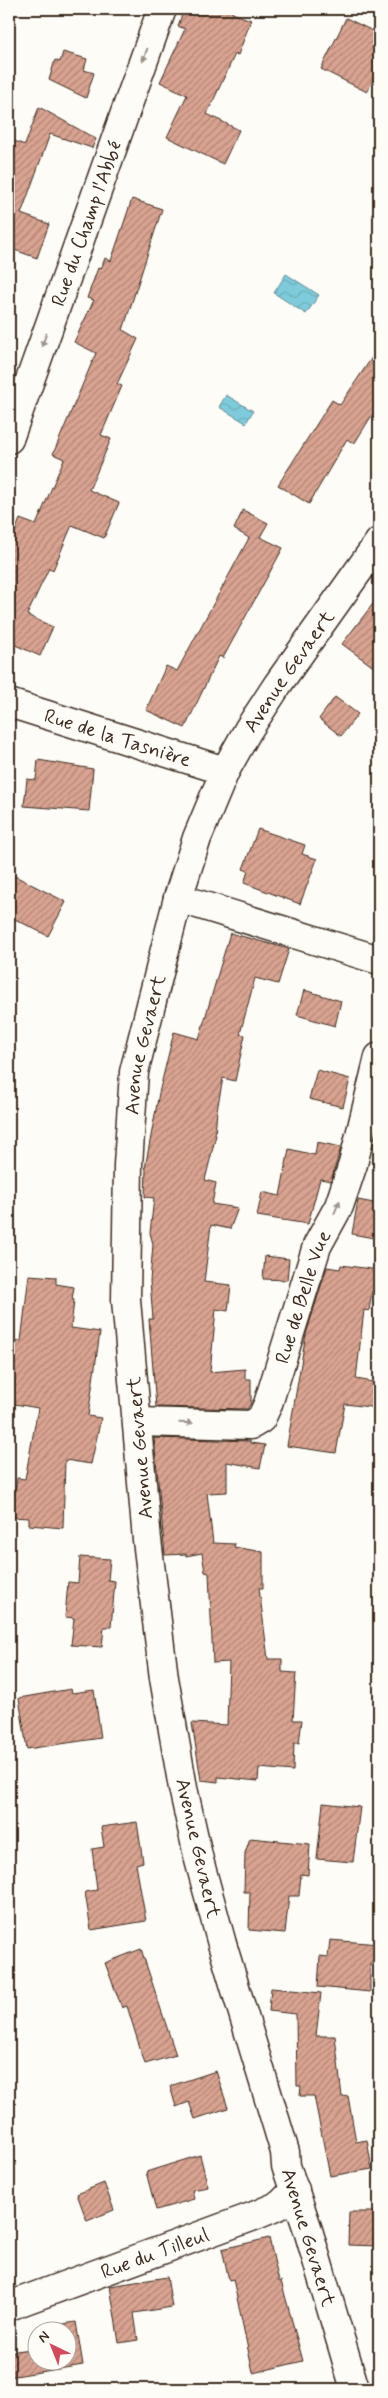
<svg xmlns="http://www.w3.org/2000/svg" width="388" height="2398" font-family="Mynerve,sans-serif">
  <defs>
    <pattern id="water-waves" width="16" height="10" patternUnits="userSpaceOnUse" patternTransform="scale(1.25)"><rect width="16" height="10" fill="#7dcbdb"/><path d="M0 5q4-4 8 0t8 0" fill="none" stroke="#6daebc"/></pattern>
    <pattern id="building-hatch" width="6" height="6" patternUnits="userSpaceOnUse" patternTransform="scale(1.25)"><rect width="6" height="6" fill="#d9a391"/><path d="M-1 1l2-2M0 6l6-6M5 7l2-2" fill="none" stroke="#b18576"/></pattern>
  </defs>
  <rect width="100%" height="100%" fill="#fdfcf7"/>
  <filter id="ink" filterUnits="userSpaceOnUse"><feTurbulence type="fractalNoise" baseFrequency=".02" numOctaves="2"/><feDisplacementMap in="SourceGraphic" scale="10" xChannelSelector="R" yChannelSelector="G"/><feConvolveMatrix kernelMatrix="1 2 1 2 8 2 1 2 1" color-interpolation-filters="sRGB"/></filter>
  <g filter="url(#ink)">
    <g fill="url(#water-waves)" stroke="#638b8f">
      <polygon points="286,274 319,295 306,314 274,293"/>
      <polygon points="226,395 253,411 246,423 219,407"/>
    </g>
    <g fill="url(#building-hatch)" stroke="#3b2a1e">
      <polygon points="184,9 233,9 232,13 251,20 238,55 235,54 207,114 239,130 223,164 167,137 187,95 160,82 185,29 178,26"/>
      <polygon points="346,18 379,34 379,67 367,92 321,69"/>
      <polygon points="63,52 87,59 84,70 94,73 86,98 49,80 55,60 60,62"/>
      <polygon points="39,107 96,139 92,148 50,134 21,214 49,224 37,258 9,248 9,139 25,145"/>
      <polygon points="132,199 162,209 123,330 138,339 117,384 122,386 101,435 111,439 89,490 119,503 104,538 72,525 53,570 49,568 27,615 53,627 40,656 13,644 9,654 9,546 20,519 36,525 64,459 53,454 96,353 74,342 94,300 87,298 98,268 101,269 105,258 111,261"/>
      <polygon points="379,347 379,404 354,444 347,439 309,504 278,485 332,400 340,405"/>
      <polygon points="243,510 268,523 260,537 283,548 223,658 219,656 185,728 146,710 166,666 177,671 249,538 234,529"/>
      <polygon points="379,596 379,671 342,644"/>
      <polygon points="335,697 358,714 341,736 319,719"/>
      <polygon points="38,760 93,769 89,811 24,806 27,779 36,780"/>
      <polygon points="258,829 305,845 302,854 317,859 300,904 244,883 248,871 243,869"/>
      <polygon points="9,873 66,902 48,936 9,916"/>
      <polygon points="230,933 289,949 278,984 255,978 240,1034 245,1035 235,1081 223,1078 217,1110 215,1135 216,1135 205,1180 216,1183 212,1204 238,1208 230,1229 211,1225 204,1282 231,1285 228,1311 216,1309 210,1372 245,1369 245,1379 251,1379 251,1403 247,1409 156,1407 149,1319 153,1319 150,1281 153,1244 150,1233 154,1198 145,1197 146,1169 145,1168 159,1093 174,1032 199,1039"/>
      <polygon points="304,990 341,1001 335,1026 297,1015"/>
      <polygon points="317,1070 350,1079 343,1107 309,1099"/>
      <polygon points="317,1142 341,1147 331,1181 320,1179 308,1224 257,1216 262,1192 280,1196 289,1149 315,1155"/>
      <polygon points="358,1200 379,1204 379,1239 352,1234"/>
      <polygon points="265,1256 289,1259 287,1280 263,1279"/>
      <polygon points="341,1265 379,1270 379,1293 372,1291 369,1311 364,1310 356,1379 379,1383 379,1408 345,1404 336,1453 287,1446 306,1334 327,1267 340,1269"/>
      <polygon points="29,1275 56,1277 56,1284 74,1287 72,1299 74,1300 71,1328 100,1332 88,1416 101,1418 91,1464 65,1460 63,1528 29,1525 29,1518 11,1517 17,1478 25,1479 38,1408 9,1403 9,1384 15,1342 21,1341"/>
      <polygon points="154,1438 250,1441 250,1443 265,1445 260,1468 227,1462 227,1492 207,1493 213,1543 235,1544 234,1547 263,1552 263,1588 259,1588 268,1659 282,1659 282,1672 296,1673 293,1720 302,1720 299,1743 294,1743 293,1771 259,1768 258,1781 218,1777 218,1782 201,1780 192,1723 227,1725 229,1662 213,1663 209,1573 205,1572 202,1553 186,1556 186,1554 165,1555"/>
      <polygon points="80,1557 110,1559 108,1580 115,1581 111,1627 104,1627 102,1647 71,1645 74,1618 65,1617 68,1582 78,1583"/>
      <polygon points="71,1689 72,1693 94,1690 101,1738 27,1749 19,1698"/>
      <polygon points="323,1803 360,1807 353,1862 317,1859"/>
      <polygon points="137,1822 143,1862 136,1864 146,1921 91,1930 85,1892 97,1890 92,1849 104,1847 101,1827"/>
      <polygon points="250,1838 310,1844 308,1875 301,1874 299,1896 289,1896 285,1933 249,1930 250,1892 244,1892 245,1853"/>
      <polygon points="330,1940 379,1944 379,1964 370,1964 370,1992 318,1987 320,1956 328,1957"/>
      <polygon points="141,1949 176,2055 145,2064 127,2006 122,2008 105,1963"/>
      <polygon points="271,1988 321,1993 316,2036 335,2036 342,2097 348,2096 356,2142 367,2140 372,2169 330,2176 314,2096 300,2096 301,2086 297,2086 296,2014 269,2011"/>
      <polygon points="216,2071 228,2108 195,2119 189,2102 176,2107 170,2086"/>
      <polygon points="200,2155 208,2187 192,2190 194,2199 156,2210 146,2172"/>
      <polygon points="104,2183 114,2210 87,2221 77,2194"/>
      <polygon points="349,2212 379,2212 379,2246 348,2245"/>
      <polygon points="269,2238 279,2282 281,2281 303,2361 253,2373 233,2279 229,2280 222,2249"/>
      <polygon points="167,2277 172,2307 134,2313 138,2340 119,2343 110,2286"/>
      <polygon points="76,2322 83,2365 9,2377 9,2352 38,2348 38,2360 68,2360 68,2330 38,2330 38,2328"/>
    </g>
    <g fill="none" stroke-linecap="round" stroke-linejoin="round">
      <defs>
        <g id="minor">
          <path id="s1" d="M9,439L162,9"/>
          <path id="s2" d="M9,703L225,771"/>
          <polyline points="178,898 379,960"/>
          <path id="s3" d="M138,1422L251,1425L261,1419L268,1404L317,1246L339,1206L353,1164L379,1057"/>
          <path id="s4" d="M9,2306L254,2216L280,2205L295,2190"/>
          <path id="s5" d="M355,2389L308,2230L286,2166L285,2152L222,1944L199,1860L183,1788L164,1678L147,1540L126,1300L128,1165L134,1072L178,898L197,838L225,771L248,730L278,684L379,542"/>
        </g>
      </defs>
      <use href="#minor" stroke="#3b2a1e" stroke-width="31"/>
      <use href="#minor" stroke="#fdfcf7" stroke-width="28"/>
    </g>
    <defs><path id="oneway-solid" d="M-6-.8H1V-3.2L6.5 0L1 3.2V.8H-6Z" transform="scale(1.25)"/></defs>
    <g fill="#9c938a">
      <use href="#oneway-solid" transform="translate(145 55) rotate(110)"/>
      <use href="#oneway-solid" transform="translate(44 340) rotate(110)"/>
      <use href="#oneway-solid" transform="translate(337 1207) rotate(-67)"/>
      <use href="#oneway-solid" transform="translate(186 1423) rotate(2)"/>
    </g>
  </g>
  <g text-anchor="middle" stroke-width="4" stroke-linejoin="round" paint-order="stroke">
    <g font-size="20" fill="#3b2a1e" stroke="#fdfcf7">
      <text dy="7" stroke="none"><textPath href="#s1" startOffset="229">Rue du Champ l'Abbé</textPath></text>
      <text dy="7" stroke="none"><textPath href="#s5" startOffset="1779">Avenue Gevaert</textPath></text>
      <text dy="7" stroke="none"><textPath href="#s2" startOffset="114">Rue de la Tasnière</textPath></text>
      <text dy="7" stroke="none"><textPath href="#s5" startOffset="1374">Avenue Gevaert</textPath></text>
      <text dy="7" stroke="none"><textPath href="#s3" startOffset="254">Rue de Belle Vue</textPath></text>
      <text transform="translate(139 1448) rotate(-95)" y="7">Avenue Gevaert</text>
      <text transform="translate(199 1848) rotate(77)" y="7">Avenue Gevaert</text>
      <text transform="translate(309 2237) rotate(73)" y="7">Avenue Gevaert</text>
      <text dy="7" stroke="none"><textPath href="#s4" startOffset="155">Rue du Tilleul</textPath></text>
    </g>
  </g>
  <rect width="388" height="2398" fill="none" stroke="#fdfcf7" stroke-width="30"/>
  <rect x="15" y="15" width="358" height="2368" fill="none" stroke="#3b2a1e" stroke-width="2" filter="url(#ink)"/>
  <g transform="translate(52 2346) rotate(317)"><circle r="24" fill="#fdfcf7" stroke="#afa8a0"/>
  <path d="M0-4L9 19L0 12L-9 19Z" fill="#d1495b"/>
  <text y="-8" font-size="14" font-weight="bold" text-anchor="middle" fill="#3b2a1e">N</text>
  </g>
</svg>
